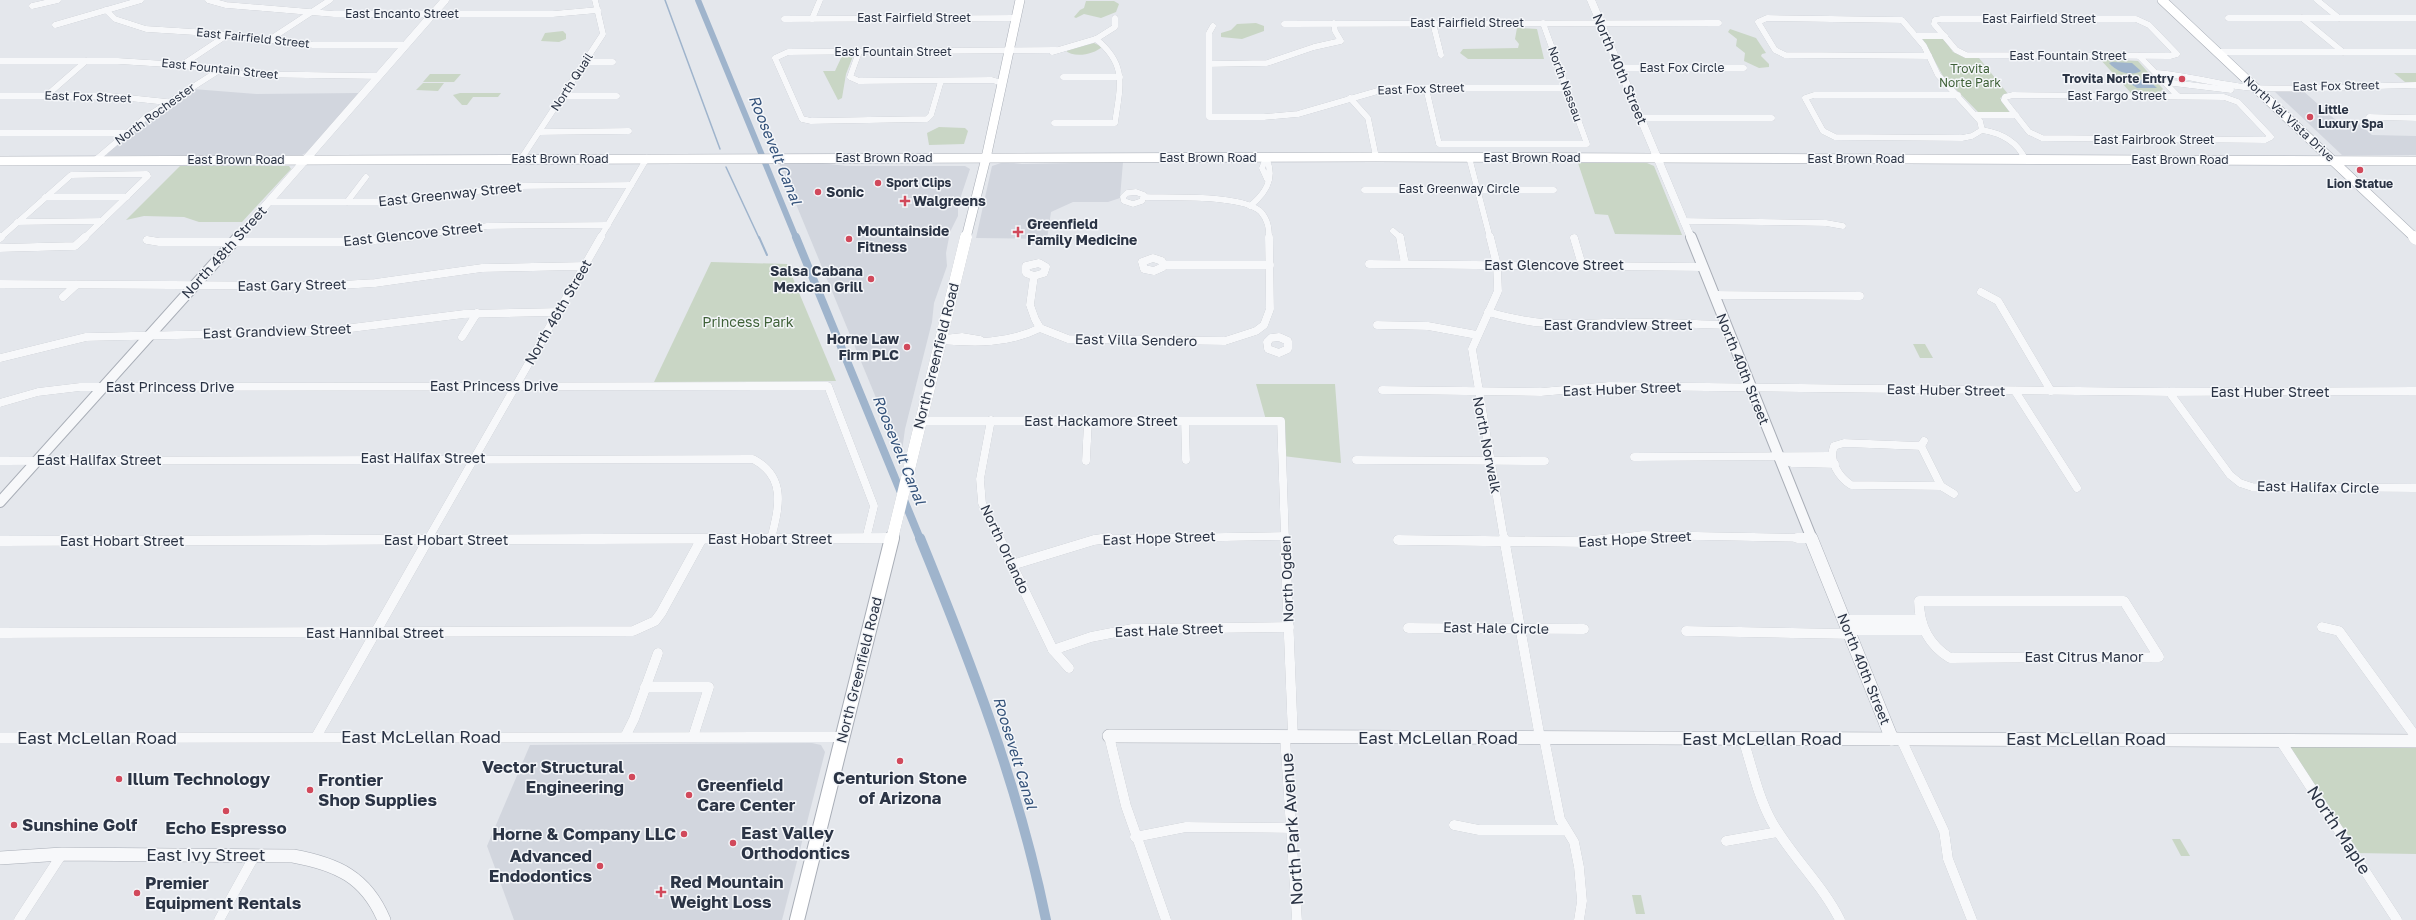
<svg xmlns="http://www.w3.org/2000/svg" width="2416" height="920" font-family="'Golos Text',sans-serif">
  <rect width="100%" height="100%" fill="#e4e7ec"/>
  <g fill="#d2d6de">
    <polygon points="193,89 256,94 359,93 309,151 302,155 107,155 108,152 155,114"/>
    <polygon points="2301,89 2339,123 2358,123 2372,135 2416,136 2416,155 2342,155 2273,90"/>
    <polygon points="1004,162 1022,164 1123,162 1120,198 1108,202 1073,202 1051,212 1047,239 976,238 992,166"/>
    <polygon points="779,163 822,163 846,166 965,166 970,169 958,205 958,216 950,232 946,253 947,266 934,303 932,322 905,429 902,451 898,451"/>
    <polygon points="812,743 821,745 825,752 782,920 514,920 487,846 530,745"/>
  </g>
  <g fill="#c9d6c5">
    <polygon points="1086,1 1114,1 1119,4 1116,12 1101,18 1084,14 1076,18 1074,17 1080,10 1084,8"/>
    <polygon points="1256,23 1264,26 1264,31 1242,39 1221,37 1221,33 1231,30 1237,24"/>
    <polygon points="1517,28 1537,29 1544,59 1468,59 1460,53 1463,49 1518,48 1519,44 1515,39"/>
    <polygon points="1730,29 1756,38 1766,53 1762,54 1761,56 1769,64 1769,67 1759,68 1744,61 1745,53 1736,46 1737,39 1728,32"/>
    <polygon points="563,31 566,34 566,39 559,42 541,41 545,33"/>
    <polygon points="1922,38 1943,38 1953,52 1979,58 2008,94 2000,98 2010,113 1979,113 1943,76"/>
    <path d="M1094,43L1102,47C1094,54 1074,59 1065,50Z"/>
    <polygon points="842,56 853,56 846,74 842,98 838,100 823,71 835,71"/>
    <polygon points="2100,59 2138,61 2163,89 2159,93 2131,93"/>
    <polygon points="2394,73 2416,73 2416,82 2405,82"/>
    <polygon points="430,74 461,74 454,82 423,82"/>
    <polygon points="423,83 444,83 438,91 416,90"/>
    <polygon points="460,93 501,93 498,97 473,97 467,105 462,105 453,95"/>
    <polygon points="939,127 965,128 968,131 964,144 929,145 927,133"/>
    <polygon points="1578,163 1647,163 1654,166 1682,235 1615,234 1608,215 1595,214"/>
    <polygon points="180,166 289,166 291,169 242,222 199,222 184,217 144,216 126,220"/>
    <polygon points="711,262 787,264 836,381 654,382"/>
    <polygon points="1913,344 1925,344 1933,358 1920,358"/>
    <polygon points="1256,384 1335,384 1341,463 1283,456 1281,421 1266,420"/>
    <polygon points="2280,740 2416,741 2416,854 2354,853"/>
    <polygon points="2172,839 2180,839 2190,856 2181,856"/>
    <polygon points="1632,895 1641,895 1645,914 1636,914"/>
  </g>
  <g fill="#9fb4cc">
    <path d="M2112,62L2132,63L2141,71C2130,77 2117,72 2109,63Z"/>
    <polygon points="2130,79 2148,80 2157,88 2137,88 2128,82"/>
  </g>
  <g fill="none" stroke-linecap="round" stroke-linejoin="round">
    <g stroke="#9fb4cc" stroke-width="1.5">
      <polyline points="665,0 720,149"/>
      <polyline points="726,167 759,238"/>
    </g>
    <polyline stroke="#9fb4cc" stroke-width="2" points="759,237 767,255"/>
    <polyline stroke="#9fb4cc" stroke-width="6" points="698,0 796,238"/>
    <polyline stroke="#9fb4cc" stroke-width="8" points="796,237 920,539"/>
    <path stroke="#9fb4cc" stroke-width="10" d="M920,538C971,663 1019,787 1046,920"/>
    <defs>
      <g id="minor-far2">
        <polyline points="208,0 226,5 334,14 553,14 598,10"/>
        <polyline points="2317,0 2339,18"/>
        <polyline points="32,6 58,0"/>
        <polyline points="106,10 115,19 146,29 210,33 313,45 406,45"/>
        <polygon points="1767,18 1902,20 1924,46 1929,56 1785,55 1775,50 1758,22"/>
        <polyline points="2228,18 2416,18"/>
        <polyline points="2302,18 2343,52"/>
        <polyline points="784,19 1016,18"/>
        <polyline points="812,19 820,0"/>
        <polygon points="1941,19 2136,19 2149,25 2177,54 2170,56 1966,55 1956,50 1934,24 1935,20"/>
        <polyline points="1433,23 1441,55"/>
        <polyline points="1284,24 1719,23"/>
        <polyline points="55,25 141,0"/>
        <polyline points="1213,26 1209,33 1209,117 1264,117 1298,114 1388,88 1566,88"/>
        <polyline points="1917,36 1945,36"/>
        <polyline points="269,40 330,0"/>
        <polyline points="859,52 850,77 859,81 992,80 1002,83"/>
        <polyline points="1052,52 1096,39 1115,27 1115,18"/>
        <polyline points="2217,52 2416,52"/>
        <polyline points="1929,56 1938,75 1980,121 1982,130"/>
        <polyline points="2139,56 2178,96"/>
        <polyline points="1,61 118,61 182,65 242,74 378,76"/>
        <polyline points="585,62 613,62"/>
        <polyline points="1209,64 1267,63 1314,47 1341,41 1335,31 1334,23"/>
        <polyline points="182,65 227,35"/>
        <polyline points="1620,68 1744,68"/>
        <path d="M2156,73C2190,75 2221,86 2255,88C2308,90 2363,86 2416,85"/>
        <polyline points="1063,77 1120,77"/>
        <polyline points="941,81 931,115 927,119 811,121 802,119 775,58 788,52 1056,50"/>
        <polyline points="2165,82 2231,90"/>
        <polyline points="1426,88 1439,144 1587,144 1543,23"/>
        <polyline points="1958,95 1814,95 1805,98 1823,131 1835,137 1962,138 1972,136 1982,130"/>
        <polygon points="2013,95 2224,97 2238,102 2271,137 2265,140 2042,138 2029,132 2004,100 2005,97"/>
        <polyline points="0,96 110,96 167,102"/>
        <polyline points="46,96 86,61"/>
        <polyline points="562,96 617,96"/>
        <polyline points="1350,98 1368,118 1376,157"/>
        <polyline points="1976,115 2016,115"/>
        <polyline points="2369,117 2416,118"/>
        <polyline points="1642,118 1772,118"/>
        <path d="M1054,123H1115C1120,86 1128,65 1096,39"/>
        <path d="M1982,130C2001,133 2017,141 2025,159"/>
        <polyline points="539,132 629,131"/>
        <polyline points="0,133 125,133"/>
        <polyline points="1469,157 1490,238"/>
        <polyline points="521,159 603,34 595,0"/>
        <polyline points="94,161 146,117 218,71"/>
        <polyline points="1364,190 1554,190"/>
        <polygon points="1136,192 1144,195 1142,201 1133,204 1124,201 1123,197 1127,193"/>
        <polyline points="45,197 127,197"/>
        <path d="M1144,197C1170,198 1244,194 1261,212C1268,220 1269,228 1269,238"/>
        <polyline points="269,202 386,202 520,186 631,185"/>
        <polyline points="347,202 366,177"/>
        <path d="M1250,206C1265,194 1276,178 1266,158L1262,168L1267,179"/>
        <polyline points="1683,221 1826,223 1843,226"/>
        <polyline points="17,222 102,221"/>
        <polyline points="1393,231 1401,238"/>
        <polyline points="0,238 71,175 147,174 148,176 84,238"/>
        <polyline points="400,238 487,226 608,225"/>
        <polyline points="600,238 647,158"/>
      </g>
      <g id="minor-far1">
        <polyline points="1400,237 1405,264"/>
        <polyline points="1490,237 1497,265 1498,291 1472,349 1504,539"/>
        <polyline points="0,238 1,237"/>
        <polyline points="1574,238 1582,265"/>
        <polyline points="147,240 159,242 351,242 411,237"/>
        <polyline points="0,248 75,246 85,237"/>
        <polygon points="1153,258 1162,261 1163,267 1154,271 1144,269 1142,262"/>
        <polygon points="1039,263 1046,267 1044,273 1034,276 1026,273 1026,266"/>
        <polyline points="1369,264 1702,267"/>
        <polyline points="1164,265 1270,265"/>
        <polyline points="1034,276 1030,305 1035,319 1040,328 1068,339 1225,341 1256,331 1264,325 1270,309 1269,237"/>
        <polyline points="0,284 324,286 375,283 482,268 583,266"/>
        <polyline points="1981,292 1998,301 2051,391"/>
        <polyline points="1714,295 1860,296"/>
        <polyline points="63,297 76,285"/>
        <path d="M1488,312C1534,325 1557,325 1603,323C1644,321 1685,324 1726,325"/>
        <polyline points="1377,325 1428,326 1477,335"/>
        <polyline points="462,337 477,313"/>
        <polygon points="1279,337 1288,341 1288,349 1279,353 1268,349 1267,342 1271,338"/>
        <polyline points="944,339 962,337 980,340"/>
        <path d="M940,340C975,343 1008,344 1040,328"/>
        <polyline points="0,358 86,337 319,332 464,314 557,312"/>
        <polyline points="1382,390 1541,392 1609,386 2169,392 2416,391"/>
        <polyline points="2015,391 2077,488"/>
        <polyline points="2169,392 2230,475 2240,483 2252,487 2416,488"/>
        <polyline points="0,403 38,392 80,387 828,386 874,506 866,539"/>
        <polyline points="991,420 980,479 982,503 999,539"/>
        <polyline points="921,421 1281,421 1285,539"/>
        <polyline points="1185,421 1186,460"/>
        <path d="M1924,441L1921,446L1844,443L1834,446C1828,461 1839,477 1851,485L1941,486L1954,494"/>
        <polyline points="1921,446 1941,486"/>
        <polyline points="1634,457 1832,456"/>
        <polyline points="1779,458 1792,463 1835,464"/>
        <polyline points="1356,460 1545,461"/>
        <path d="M0,461L753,459C787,477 779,507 771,539"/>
        <polyline points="1086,461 1088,421"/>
        <polyline points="428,539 601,237"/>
        <polyline points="668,539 892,538"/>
        <polyline points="1102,539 1285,536"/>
        <polyline points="1610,539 1643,535 1811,538"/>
      </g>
      <g id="minor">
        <polyline points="999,538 1053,650 1069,668"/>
        <polyline points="1285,538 1293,738"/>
        <polyline points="1504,538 1540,738"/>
        <polyline points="1797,538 1811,538"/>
        <polyline points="1398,540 1582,542 1619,538"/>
        <polyline points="0,541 892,538"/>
        <polyline points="1012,565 1094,540 1109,538"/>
        <path d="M1919,601H2124L2159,657L1950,658C1929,645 1919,626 1919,601Z"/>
        <polyline points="1844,620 1921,620"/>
        <polyline points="2322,627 2339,631 2416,737"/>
        <polyline points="1408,628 1584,629"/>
        <polyline points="1848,630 1923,630"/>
        <polyline points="1686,631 1850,634"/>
        <polyline points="0,633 633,631 655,621 661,613 701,540"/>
        <polyline points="1053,650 1091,637 1132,629 1289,627"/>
        <polyline points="645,687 709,687 693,737"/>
        <polyline points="1109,736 1126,806 1166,920"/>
        <polyline points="316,737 429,538"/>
        <polyline points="625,737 634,719 658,653"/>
        <polyline points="1285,737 1297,920"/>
        <polyline points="0,738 843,737"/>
        <polyline points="1544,738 1560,819 1574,842 1579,867 1582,901 1579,920"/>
        <path d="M1743,739C1752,767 1758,797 1772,822C1792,857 1822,884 1840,920"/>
        <polyline points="1901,739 1944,831 1948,859 1972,920"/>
        <polyline points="2280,740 2397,920"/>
        <polyline points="1454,825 1479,830 1565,830"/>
        <polyline points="1135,837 1186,827 1292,828"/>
        <polyline points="1726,841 1778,832"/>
        <polyline points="19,920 62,854"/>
        <polyline points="219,920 255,855"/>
      </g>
      <g id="tertiary-far2">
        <polyline points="1591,0 1691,238"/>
        <polyline points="237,238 445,0"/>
      </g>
      <g id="tertiary-far1">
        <polyline points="1691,237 1812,539"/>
        <polyline points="0,502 238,237"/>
      </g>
      <g id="tertiary">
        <polyline points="1811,538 1892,739"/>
        <polyline points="1109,736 2416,741"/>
        <path d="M0,858L62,854L293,856C337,864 366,877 384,920"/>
      </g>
      <g id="secondary-far2">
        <polyline points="2162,0 2415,238"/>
        <polyline points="0,161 1376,157 2416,161"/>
        <polyline points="966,238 986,158 1020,0"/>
      </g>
      <g id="secondary-far1">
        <polyline points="2414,237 2416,239"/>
        <polyline points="892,539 966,237"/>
      </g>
      <polyline id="secondary" points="797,920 892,538"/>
    </defs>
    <use href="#minor-far2" stroke="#a9aeb7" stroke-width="6"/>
    <use href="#minor-far1" stroke="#a9aeb7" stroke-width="8"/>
    <use href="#minor" stroke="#a9aeb7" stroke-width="10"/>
    <use href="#tertiary-far2" stroke="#a9aeb7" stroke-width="8"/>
    <use href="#tertiary-far1" stroke="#a9aeb7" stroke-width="12"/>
    <use href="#tertiary" stroke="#a9aeb7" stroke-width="14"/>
    <use href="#secondary-far2" stroke="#a9aeb7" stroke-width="10"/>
    <use href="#secondary-far1" stroke="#a9aeb7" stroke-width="12"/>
    <use href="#secondary" stroke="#a9aeb7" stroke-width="16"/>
    <use href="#minor-far2" stroke="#f7f8fa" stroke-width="6"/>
    <use href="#minor-far1" stroke="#f7f8fa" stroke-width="8"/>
    <use href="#minor" stroke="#f7f8fa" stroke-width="10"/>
    <use href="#tertiary-far2" stroke="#f7f8fa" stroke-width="8"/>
    <use href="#tertiary-far1" stroke="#f7f8fa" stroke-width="10"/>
    <use href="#tertiary" stroke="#f7f8fa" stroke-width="13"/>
    <use href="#secondary-far2" stroke="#fff" stroke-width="9"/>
    <use href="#secondary-far1" stroke="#fff" stroke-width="12"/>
    <use href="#secondary" stroke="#fff" stroke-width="14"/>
  </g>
  <g fill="#d1495b" stroke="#f4f6f9" stroke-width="1.5">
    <circle cx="2182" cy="79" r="4"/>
    <circle cx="2310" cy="117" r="4"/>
    <circle cx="2360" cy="170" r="4"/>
    <circle cx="878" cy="183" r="4"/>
    <circle cx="818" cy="192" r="4"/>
    <path d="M903 195h4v4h4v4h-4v4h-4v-4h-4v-4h4z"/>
    <path d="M1016 226h4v4h4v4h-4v4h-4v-4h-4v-4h4z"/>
    <circle cx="849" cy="239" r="4"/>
    <circle cx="871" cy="279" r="4"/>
    <circle cx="907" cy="347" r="4"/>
    <circle cx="900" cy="761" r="4"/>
    <circle cx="632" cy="777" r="4"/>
    <circle cx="119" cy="779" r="4"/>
    <circle cx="310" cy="790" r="4"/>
    <circle cx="689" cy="795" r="4"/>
    <circle cx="226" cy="811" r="4"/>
    <circle cx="14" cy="825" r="4"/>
    <circle cx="684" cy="834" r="4"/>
    <circle cx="733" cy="843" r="4"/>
    <circle cx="600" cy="866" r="4"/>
    <path d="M659 886h4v4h4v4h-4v4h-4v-4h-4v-4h4z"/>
    <circle cx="137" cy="893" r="4"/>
  </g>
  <g text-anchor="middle" stroke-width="3" stroke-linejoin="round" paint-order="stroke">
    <g font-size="12" fill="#2b3445" stroke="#f4f6f9">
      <text x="402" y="18">East Encanto Street</text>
      <text x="914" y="22">East Fairfield Street</text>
      <text x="2039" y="23">East Fairfield Street</text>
      <text x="1467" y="27">East Fairfield Street</text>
      <text transform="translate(253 38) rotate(6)" y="4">East Fairfield Street</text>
      <text x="893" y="56">East Fountain Street</text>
      <text x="2068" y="60">East Fountain Street</text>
      <text x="1682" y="72">East Fox Circle</text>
      <text transform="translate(220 69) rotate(6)" y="4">East Fountain Street</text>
      <text transform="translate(572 82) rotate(-57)" y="4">North Quail</text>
      <text transform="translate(1565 84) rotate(70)" y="4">North Nassau</text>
      <text transform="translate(2336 86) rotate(-1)" y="4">East Fox Street</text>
      <text transform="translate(1421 89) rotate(-2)" y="4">East Fox Street</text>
      <text x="2117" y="100">East Fargo Street</text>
      <text transform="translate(88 97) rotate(2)" y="4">East Fox Street</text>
      <text transform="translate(155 114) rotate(-36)" y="4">North Rochester</text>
      <text transform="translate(2289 119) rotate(43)" y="4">North Val Vista Drive</text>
      <text x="2154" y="144">East Fairbrook Street</text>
      <text x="884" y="162">East Brown Road</text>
      <text x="1208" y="162">East Brown Road</text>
      <text x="1532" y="162">East Brown Road</text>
      <text x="560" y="163">East Brown Road</text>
      <text x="1856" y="163">East Brown Road</text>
      <text x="236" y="164">East Brown Road</text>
      <text x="2180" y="164">East Brown Road</text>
      <text x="1459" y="193">East Greenway Circle</text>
    </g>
    <g font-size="12" fill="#3f6138" stroke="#f4f6f9">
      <text x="1970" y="73">Trovita<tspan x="1970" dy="14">Norte Park</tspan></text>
    </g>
    <g font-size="12" font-weight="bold" fill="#2b3445" stroke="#f4f6f9" text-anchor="start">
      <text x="2174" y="83" text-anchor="end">Trovita Norte Entry</text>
      <text x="2318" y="114">Little<tspan x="2318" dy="14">Luxury Spa</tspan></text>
      <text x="886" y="187">Sport Clips</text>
      <text x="2360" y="188" text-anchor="middle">Lion Statue</text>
    </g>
    <g font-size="14" fill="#2b3445" stroke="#f4f6f9">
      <text transform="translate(1620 69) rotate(67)" y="5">North 40th Street</text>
      <text transform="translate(450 194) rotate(-6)" y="5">East Greenway Street</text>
      <text transform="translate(413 234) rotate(-6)" y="5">East Glencove Street</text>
      <text transform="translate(224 252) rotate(-48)" y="5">North 48th Street</text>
      <text x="1554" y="270">East Glencove Street</text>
      <text transform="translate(292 285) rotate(-1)" y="5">East Gary Street</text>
      <text transform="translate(558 312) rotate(-60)" y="5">North 46th Street</text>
      <text x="1618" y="330">East Grandview Street</text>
      <text transform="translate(277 331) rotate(-2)" y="5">East Grandview Street</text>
      <text transform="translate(1136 340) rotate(1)" y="5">East Villa Sendero</text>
      <text transform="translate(936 356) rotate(-76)" y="5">North Greenfield Road</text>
      <text transform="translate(1743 369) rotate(68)" y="5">North 40th Street</text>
      <text x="494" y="391">East Princess Drive</text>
      <text x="170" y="392">East Princess Drive</text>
      <text transform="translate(1622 389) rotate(-2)" y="5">East Huber Street</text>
      <text transform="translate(1946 390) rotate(1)" y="5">East Huber Street</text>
      <text x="2270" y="397">East Huber Street</text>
      <text x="1101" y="426">East Hackamore Street</text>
      <text transform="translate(1487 445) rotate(79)" y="5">North Norwalk</text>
      <text x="423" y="463">East Halifax Street</text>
      <text x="99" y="465">East Halifax Street</text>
      <text transform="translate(2318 487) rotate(1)" y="5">East Halifax Circle</text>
      <text transform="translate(1159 538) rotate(-2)" y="5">East Hope Street</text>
      <text x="770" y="544">East Hobart Street</text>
      <text transform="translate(1635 539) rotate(-3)" y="5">East Hope Street</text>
      <text x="446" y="545">East Hobart Street</text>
      <text x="122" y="546">East Hobart Street</text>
      <text transform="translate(1005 549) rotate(65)" y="5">North Orlando</text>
      <text transform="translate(1287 579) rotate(-92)" y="5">North Ogden</text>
      <text transform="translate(1496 628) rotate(1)" y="5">East Hale Circle</text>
      <text transform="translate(1169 630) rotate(-2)" y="5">East Hale Street</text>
      <text x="375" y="638">East Hannibal Street</text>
      <text x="2084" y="662">East Citrus Manor</text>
      <text transform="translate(1864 669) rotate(68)" y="5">North 40th Street</text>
      <text transform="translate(859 670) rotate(-76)" y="5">North Greenfield Road</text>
    </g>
    <g font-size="14" font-weight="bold" fill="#2b3445" stroke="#f4f6f9" text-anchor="start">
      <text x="826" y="197">Sonic</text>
      <text x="913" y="206">Walgreens</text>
      <text x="1027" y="229">Greenfield<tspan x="1027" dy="16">Family Medicine</tspan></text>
      <text x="857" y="236">Mountainside<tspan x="857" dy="16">Fitness</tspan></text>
      <text x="863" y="276" text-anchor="end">Salsa Cabana<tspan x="863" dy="16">Mexican Grill</tspan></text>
      <text x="899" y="344" text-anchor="end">Horne Law<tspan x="899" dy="16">Firm PLC</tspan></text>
    </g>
    <g font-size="14" fill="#3f6138" stroke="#f4f6f9">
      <text x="748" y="327">Princess Park</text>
    </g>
    <g font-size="15" font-style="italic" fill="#34527a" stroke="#f4f6f9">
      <text transform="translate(775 150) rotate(68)" y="5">Roosevelt Canal</text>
      <text transform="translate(899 450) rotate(68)" y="5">Roosevelt Canal</text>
      <text transform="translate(1015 753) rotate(73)" y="5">Roosevelt Canal</text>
    </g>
    <g font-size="17" fill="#2b3445" stroke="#f4f6f9">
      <text x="421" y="743">East McLellan Road</text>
      <text x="97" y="744">East McLellan Road</text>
      <text x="1438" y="744">East McLellan Road</text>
      <text x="1762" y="745">East McLellan Road</text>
      <text x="2086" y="745">East McLellan Road</text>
      <text transform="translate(1292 829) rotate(-94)" y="6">North Park Avenue</text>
      <text transform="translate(2339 830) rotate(57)" y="6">North Maple</text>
      <text x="206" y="861">East Ivy Street</text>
    </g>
    <g font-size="17" font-weight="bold" fill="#2b3445" stroke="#f4f6f9" text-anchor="start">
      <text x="624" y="773" text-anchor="end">Vector Structural<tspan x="624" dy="20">Engineering</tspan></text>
      <text x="900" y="784" text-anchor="middle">Centurion Stone<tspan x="900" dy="20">of Arizona</tspan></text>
      <text x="127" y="785">Illum Technology</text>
      <text x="318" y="786">Frontier<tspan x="318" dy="20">Shop Supplies</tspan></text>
      <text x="697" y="791">Greenfield<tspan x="697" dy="20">Care Center</tspan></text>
      <text x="22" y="831">Sunshine Golf</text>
      <text x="226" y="834" text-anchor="middle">Echo Espresso</text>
      <text x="741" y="839">East Valley<tspan x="741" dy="20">Orthodontics</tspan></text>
      <text x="676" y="840" text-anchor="end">Horne &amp; Company LLC</text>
      <text x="592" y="862" text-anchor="end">Advanced<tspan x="592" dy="20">Endodontics</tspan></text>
      <text x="670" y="888">Red Mountain<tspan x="670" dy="20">Weight Loss</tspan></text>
      <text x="145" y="889">Premier<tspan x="145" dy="20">Equipment Rentals</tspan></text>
    </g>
  </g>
</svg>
